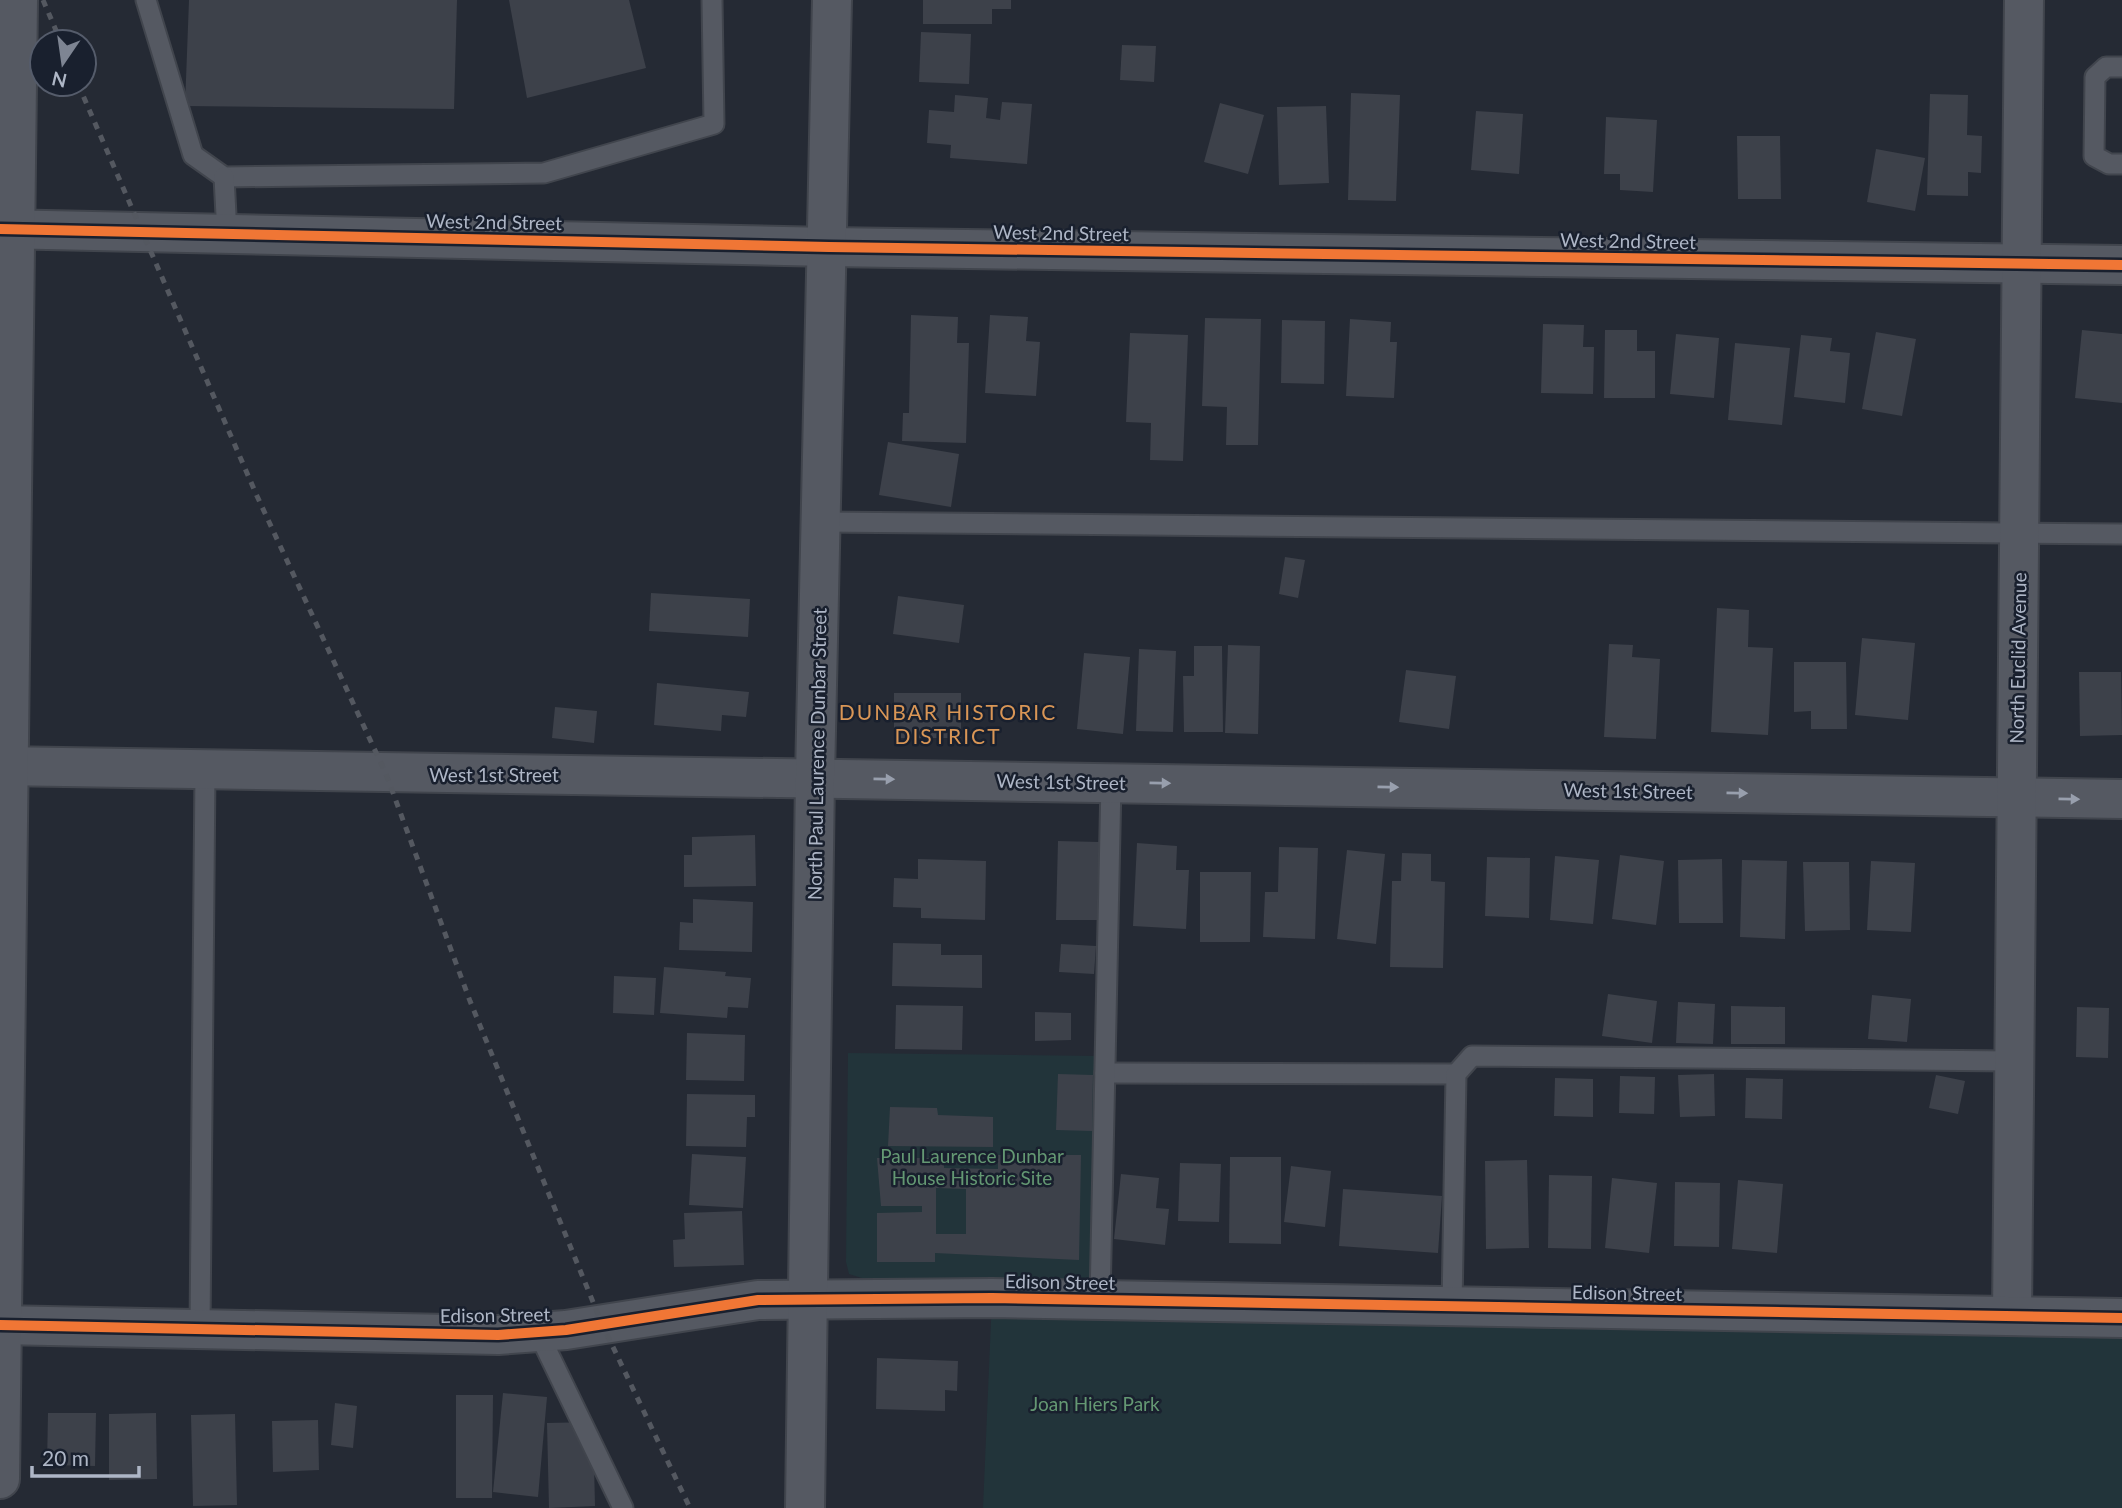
<svg xmlns="http://www.w3.org/2000/svg" width="2122" height="1508" font-family="Lato,sans-serif">
  <rect width="100%" height="100%" fill="#252a34"/>
  <g fill="#22343a">
    <polygon points="848,1053 1099,1056 1092,1281 862,1278 849,1274 846,1262"/>
    <polygon points="992,1298 2122,1318 2122,1508 983,1508"/>
  </g>
  <g fill="#3d414a" fill-rule="evenodd">
    <polygon points="189,0 457,0 454,109 185,106"/>
    <polygon points="509,0 629,0 646,68 527,98"/>
    <polygon points="923,0 1011,0 1011,9 992,9 992,24 923,24"/>
    <polygon points="921,32 971,34 969,84 919,82"/>
    <polygon points="1122,45 1156,46 1154,82 1120,80"/>
    <polygon points="1351,93 1400,95 1396,201 1348,200"/>
    <polygon points="1930,94 1968,95 1967,135 1982,136 1981,173 1968,172 1968,196 1927,195"/>
    <polygon points="955,95 988,98 986,118 1000,120 1002,102 1032,104 1027,164 950,158 951,145 927,143 929,110 954,112"/>
    <polygon points="1220,103 1264,115 1248,174 1204,162"/>
    <polygon points="1326,106 1329,183 1279,185 1277,107"/>
    <polygon points="1476,111 1523,114 1519,174 1471,170"/>
    <polygon points="1606,117 1657,120 1653,192 1620,190 1620,174 1604,174"/>
    <polygon points="1737,136 1780,136 1781,199 1738,199"/>
    <polygon points="1876,149 1925,158 1915,211 1867,202"/>
    <polygon points="911,315 958,317 957,343 969,343 966,443 902,441 903,413 909,413"/>
    <polygon points="990,315 1028,317 1026,341 1040,342 1036,396 985,393"/>
    <polygon points="1205,318 1261,319 1258,445 1226,445 1227,407 1202,406"/>
    <polygon points="1350,319 1391,322 1390,342 1397,342 1394,398 1346,396"/>
    <polygon points="1282,320 1325,321 1324,384 1281,383"/>
    <polygon points="1543,324 1584,325 1583,347 1594,347 1593,394 1541,393"/>
    <polygon points="1605,330 1637,330 1637,351 1655,351 1655,398 1604,398"/>
    <polygon points="2082,330 2122,334 2122,403 2075,398"/>
    <polygon points="1876,332 1916,339 1902,416 1862,409"/>
    <polygon points="1130,333 1188,335 1183,461 1150,460 1151,423 1126,422"/>
    <polygon points="1676,334 1719,338 1714,398 1670,394"/>
    <polygon points="1801,335 1832,338 1830,351 1850,353 1845,403 1794,397"/>
    <polygon points="1735,343 1790,348 1782,425 1728,420"/>
    <polygon points="888,442 959,454 951,507 879,495"/>
    <polygon points="1285,557 1305,560 1298,598 1279,594"/>
    <polygon points="651,593 750,599 748,637 649,631"/>
    <polygon points="898,596 964,605 959,643 893,634"/>
    <polygon points="1717,608 1749,610 1748,647 1773,648 1768,735 1711,732"/>
    <polygon points="1862,638 1915,643 1908,720 1855,715"/>
    <polygon points="1609,644 1633,645 1632,657 1660,659 1656,739 1604,737"/>
    <polygon points="1228,645 1260,646 1258,734 1225,733"/>
    <polygon points="1194,646 1222,646 1223,732 1184,732 1183,676 1194,676"/>
    <polygon points="1139,649 1176,651 1173,732 1136,731"/>
    <polygon points="1084,653 1130,657 1123,734 1077,729"/>
    <polygon points="1794,662 1846,662 1847,729 1811,729 1811,711 1794,712"/>
    <polygon points="1406,670 1456,676 1449,729 1399,722"/>
    <polygon points="2079,672 2121,672 2122,735 2080,736"/>
    <polygon points="657,683 749,692 746,717 722,715 721,731 654,725"/>
    <rect x="894" y="693" width="67" height="45"/>
    <polygon points="555,707 597,711 594,743 552,738"/>
    <polygon points="755,835 756,886 684,887 684,855 692,855 692,837"/>
    <polygon points="1058,841 1099,842 1097,920 1056,920"/>
    <polygon points="1137,843 1177,846 1176,870 1189,870 1186,929 1133,926"/>
    <polygon points="1279,847 1318,848 1315,939 1263,937 1265,892 1278,892"/>
    <polygon points="1347,850 1385,854 1376,944 1337,939"/>
    <polygon points="1402,853 1431,854 1431,881 1445,882 1443,968 1390,967 1392,881 1401,881"/>
    <polygon points="1620,855 1664,861 1656,925 1612,919"/>
    <polygon points="1555,856 1599,860 1593,924 1550,920"/>
    <polygon points="1487,857 1530,858 1529,918 1485,916"/>
    <polygon points="918,859 986,861 985,920 921,918 921,908 893,907 894,878 918,879"/>
    <polygon points="1722,859 1723,923 1679,923 1678,860"/>
    <polygon points="1742,860 1787,861 1785,939 1740,937"/>
    <polygon points="1871,861 1915,863 1911,932 1867,930"/>
    <polygon points="1803,862 1849,862 1850,930 1805,931"/>
    <polygon points="1200,872 1251,872 1250,942 1200,942"/>
    <polygon points="693,899 753,902 752,952 679,950 680,922 693,923"/>
    <polygon points="893,943 941,944 941,955 982,955 982,988 892,986"/>
    <polygon points="1061,944 1096,946 1094,974 1059,972"/>
    <polygon points="664,967 726,972 725,976 751,978 748,1008 728,1007 727,1018 660,1013"/>
    <polygon points="614,976 656,978 654,1015 613,1013"/>
    <polygon points="1608,994 1657,1001 1652,1043 1602,1036"/>
    <polygon points="1872,995 1911,999 1907,1042 1868,1039"/>
    <polygon points="1678,1002 1715,1004 1713,1044 1676,1043"/>
    <polygon points="896,1005 963,1006 962,1050 895,1049"/>
    <polygon points="1731,1006 1785,1007 1785,1044 1731,1044"/>
    <polygon points="2077,1007 2109,1008 2108,1058 2076,1057"/>
    <polygon points="1035,1012 1071,1013 1071,1040 1035,1041"/>
    <polygon points="687,1033 745,1035 744,1081 686,1080"/>
    <polygon points="1058,1074 1093,1075 1092,1131 1056,1130"/>
    <polygon points="1714,1074 1715,1116 1680,1117 1678,1075"/>
    <polygon points="1936,1075 1965,1081 1958,1114 1929,1108"/>
    <polygon points="1620,1076 1655,1077 1654,1114 1619,1113"/>
    <polygon points="1555,1078 1593,1079 1593,1117 1554,1116"/>
    <polygon points="1746,1078 1783,1079 1782,1119 1745,1118"/>
    <polygon points="687,1094 755,1095 755,1117 747,1117 746,1147 686,1146"/>
    <polygon points="890,1107 937,1108 938,1115 993,1117 993,1147 888,1146"/>
    <polygon points="692,1154 746,1157 743,1208 689,1205"/>
    <path d="M998,1155H1081L1079,1260L935,1253V1262H877V1213L922,1212V1206H881L877,1158H944V1168L998,1169ZM936,1188L966,1189V1234H936Z"/>
    <polygon points="1230,1157 1281,1157 1281,1244 1229,1243"/>
    <polygon points="1527,1160 1529,1248 1486,1249 1485,1161"/>
    <polygon points="1180,1163 1221,1164 1219,1222 1178,1221"/>
    <polygon points="1291,1166 1331,1171 1325,1227 1284,1222"/>
    <polygon points="1121,1174 1159,1178 1156,1208 1169,1209 1165,1245 1114,1239"/>
    <polygon points="1549,1175 1592,1176 1591,1249 1548,1248"/>
    <polygon points="1612,1178 1657,1183 1649,1253 1605,1248"/>
    <polygon points="1738,1180 1783,1184 1777,1253 1732,1249"/>
    <polygon points="1675,1182 1720,1183 1719,1247 1674,1246"/>
    <polygon points="1343,1189 1442,1196 1438,1253 1339,1246"/>
    <polygon points="742,1211 744,1265 674,1267 673,1240 685,1239 684,1213"/>
    <polygon points="877,1358 958,1361 957,1391 945,1390 945,1411 876,1409"/>
    <polygon points="503,1393 547,1397 538,1497 493,1492"/>
    <polygon points="456,1395 493,1395 492,1498 456,1498"/>
    <polygon points="335,1403 357,1406 353,1448 331,1445"/>
    <polygon points="48,1413 96,1413 95,1466 47,1465"/>
    <polygon points="156,1413 157,1479 109,1480 109,1414"/>
    <polygon points="235,1414 237,1505 193,1506 191,1415"/>
    <polygon points="318,1420 319,1470 273,1472 272,1421"/>
    <polygon points="593,1422 595,1506 549,1508 547,1423"/>
  </g>
  <g fill="none" stroke-linecap="round" stroke-linejoin="round">
    <defs>
      <g id="lane">
        <polyline points="146,0 193,155 224,177 544,173 714,124 712,0"/>
        <polyline points="2122,67 2106,67 2095,77 2094,156 2109,164 2122,164"/>
        <polyline points="224,177 227,234"/>
        <polyline points="822,522 2122,534"/>
        <polyline points="1105,1073 1456,1074"/>
        <polyline points="1100,1300 1111,783"/>
        <polyline points="1452,1307 1456,1074 1472,1056 2012,1061"/>
        <polyline points="200,1329 205,770"/>
        <polyline points="538,1332 623,1508"/>
      </g>
      <g id="street">
        <polyline points="0,229 829,247 2122,265"/>
        <polyline points="0,766 2122,799"/>
        <polyline points="2012,1316 2024,0"/>
        <polyline points="0,1325 498,1335 566,1330 758,1300 992,1298 2122,1318"/>
        <polyline points="0,1479 18,0"/>
        <polyline points="805,1508 815,777 832,0"/>
      </g>
    </defs>
    <use href="#lane" stroke="#41454d" stroke-width="23"/>
    <use href="#street" stroke="#41454d" stroke-width="42"/>
    <use href="#lane" stroke="#555962" stroke-width="19"/>
    <use href="#street" stroke="#555962" stroke-width="38"/>
    <g stroke="#545860" stroke-width="5" stroke-dasharray="7 7" stroke-linecap="butt">
      <polyline points="43,0 61,42"/>
      <polyline points="78,84 257,496 386,774 470,1001 602,1324 690,1508"/>
    </g>
    <defs>
      <g id="cycleway">
        <polyline points="0,229 829,247 2122,265"/>
        <polyline points="0,1325 498,1335 566,1330 758,1300 992,1298 2122,1318"/>
      </g>
    </defs>
    <use href="#cycleway" stroke="#19202e" stroke-width="15"/>
    <use href="#cycleway" stroke="#f07635" stroke-width="10"/>
  </g>
  <defs><path id="oneway-solid" d="M-6-.8H1V-3.2L6.5 0L1 3.2V.8H-6Z" transform="scale(1.75)"/></defs>
  <g fill="#989fad">
    <use href="#oneway-solid" transform="translate(884 779) rotate(1)"/>
    <use href="#oneway-solid" transform="translate(1160 783) rotate(1)"/>
    <use href="#oneway-solid" transform="translate(1388 787) rotate(1)"/>
    <use href="#oneway-solid" transform="translate(1737 793) rotate(1)"/>
    <use href="#oneway-solid" transform="translate(2069 799) rotate(1)"/>
  </g>
  <g text-anchor="middle" stroke-width="5" stroke-linejoin="round" paint-order="stroke">
    <g font-size="19" fill="#aeb6c6" stroke="#19202e">
      <text transform="translate(494 222) rotate(1)" y="7">West 2nd Street</text>
      <text transform="translate(1061 233) rotate(1)" y="7">West 2nd Street</text>
      <text transform="translate(1628 241) rotate(1)" y="7">West 2nd Street</text>
      <text transform="translate(2018 658) rotate(-89)" y="7">North Euclid Avenue</text>
      <text transform="translate(817 754) rotate(-89)" y="7">North Paul Laurence Dunbar Street</text>
      <text x="494" y="782">West 1st Street</text>
      <text transform="translate(1061 782) rotate(1)" y="7">West 1st Street</text>
      <text transform="translate(1628 791) rotate(1)" y="7">West 1st Street</text>
      <text transform="translate(1060 1282) rotate(1)" y="7">Edison Street</text>
      <text transform="translate(1627 1293) rotate(1)" y="7">Edison Street</text>
      <text transform="translate(495 1315) rotate(-1)" y="7">Edison Street</text>
    </g>
    <g font-size="19" fill="#649873" stroke="#19202e">
      <text x="972" y="1163">Paul Laurence Dunbar<tspan x="972" dy="22">House Historic Site</tspan></text>
      <text x="1095" y="1411">Joan Hiers Park</text>
    </g>
    <g font-size="21" letter-spacing="2" fill="#d99656" stroke="#19202e">
      <text x="948" y="720">DUNBAR HISTORIC<tspan x="948" dy="24">DISTRICT</tspan></text>
    </g>
  </g>
  <g transform="translate(63 63) rotate(193)"><circle r="33" fill="#19202e" stroke="#555c6b" stroke-width="2"/>
  <path d="M0-5L12 26L0 18L-12 26Z" fill="#7e8593"/>
  <text y="-10" font-size="19" font-weight="bold" text-anchor="middle" fill="#aeb6c6">N</text>
  </g>
  <path d="M32 1466v10h107v-10" fill="none" stroke="#aeb6c6" stroke-width="3.5"/>
  <text x="42" y="1466" font-size="21" fill="#aeb6c6" stroke="#19202e" stroke-width="5" paint-order="stroke">20 m</text>
</svg>
